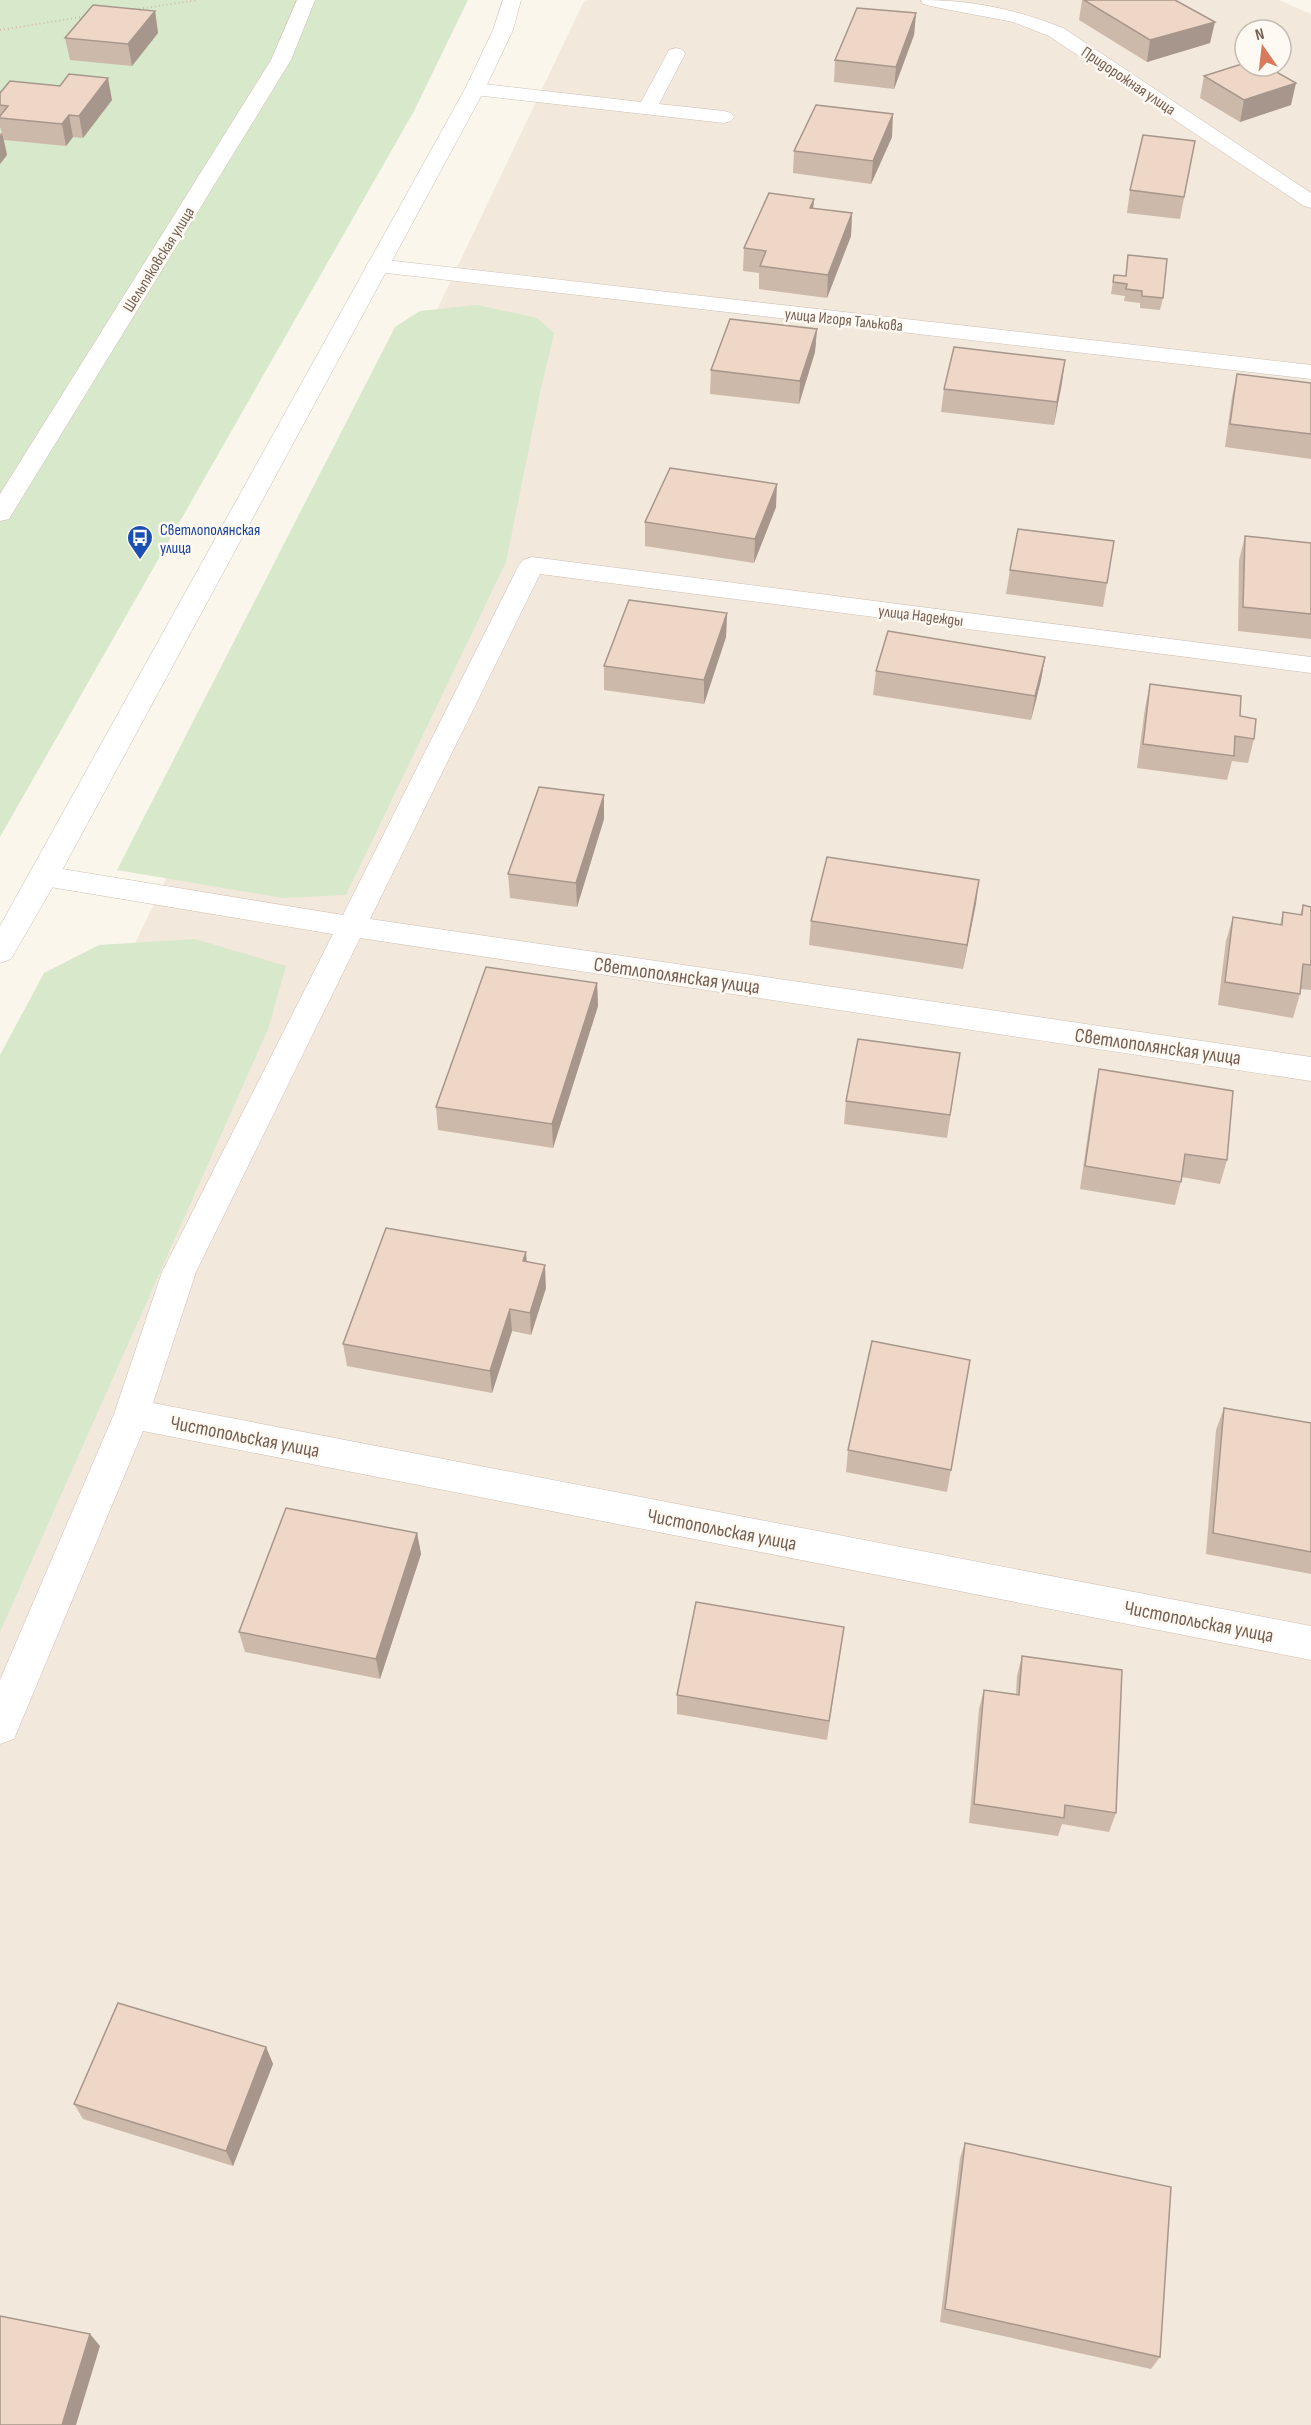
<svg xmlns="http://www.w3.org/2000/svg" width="1311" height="2425" font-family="'Sofia Sans Condensed',sans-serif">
  <rect width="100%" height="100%" fill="#fbf6ec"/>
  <path fill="#f2e8db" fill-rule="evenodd" d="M587,0H1279L1311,14V2425H0V1227L584,1ZM1245,30H1281V66H1245Z"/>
  <g fill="#d7e8cb">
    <polygon points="0,0 468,0 414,111 0,837"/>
    <polygon points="477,305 537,318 554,333 540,393 506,562 346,895 283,898 117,870 395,327 420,311"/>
    <polygon points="195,939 286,966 268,1029 0,1632 0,1055 44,973 99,945"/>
  </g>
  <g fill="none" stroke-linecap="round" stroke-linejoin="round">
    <defs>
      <polygon id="service" points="676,48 683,50 685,54 659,104 724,111 731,113 734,117 731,121 724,123 475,95 468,93 466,89 468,85 475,83 641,102 667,54 669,50"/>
      <g id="minor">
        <polygon points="297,0 315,0 291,60 12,514 9,519 0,521 0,494 271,60"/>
        <path d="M921,0C972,0 1015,9 1063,28L1311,193V208L1304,206L1049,36L1013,22L930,6L923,4Z"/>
        <polygon points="377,259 1311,365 1311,379 369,271 366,266 369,261"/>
        <polygon points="532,557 1311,657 1311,673 540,574 370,919 1311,1057 1311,1081 360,938 196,1272 153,1403 1311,1626 1311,1660 143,1431 14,1739 0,1744 0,1680 114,1414 162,1272 333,934 44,886 34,883 29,876 34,869 44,866 343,915 519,565 523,560"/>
      </g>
      <polygon id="tertiary" points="503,0 521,0 513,30 485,89 59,876 11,959 0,963 0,926 465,89 493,30"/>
    </defs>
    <use href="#service" stroke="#cdbeb3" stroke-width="1"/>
    <use href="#minor" stroke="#cdbeb3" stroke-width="1"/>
    <use href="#tertiary" stroke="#cdbeb3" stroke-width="1"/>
    <g stroke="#d4baa9" stroke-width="2" stroke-dasharray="1 3" stroke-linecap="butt">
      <polyline points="131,10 198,0"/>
      <polyline points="0,30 88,16"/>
    </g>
    <use href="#service" fill="#fff" fill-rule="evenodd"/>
    <use href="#minor" fill="#fff" fill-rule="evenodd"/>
    <use href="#tertiary" fill="#fff" fill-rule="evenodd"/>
  </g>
  <g fill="#cdb9aa">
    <polygon points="1082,0 1175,0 1210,43 1147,62 1079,20"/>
    <polygon points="155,11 158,33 132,66 70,60 65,38"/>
    <polygon points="916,13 914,35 894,89 834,82 835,60"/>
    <polygon points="1204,76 1291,105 1240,122 1200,98"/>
    <polygon points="0,93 112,100 83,138 73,137 66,146 4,140 7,155 0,164 0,133 2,133 0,127"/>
    <polygon points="892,137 871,184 793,173 794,151"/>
    <polygon points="1195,141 1180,219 1127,213 1130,190"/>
    <polygon points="814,199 813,209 852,213 851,236 827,298 759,289 759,273 743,271 744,248"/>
    <polygon points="1114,275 1163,298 1160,310 1140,308 1140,303 1124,301 1125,296 1111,294"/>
    <polygon points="817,329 815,352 799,404 710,394 711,370"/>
    <polygon points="1065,360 1054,425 941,412 944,389"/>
    <polygon points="1237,374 1311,383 1311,459 1225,447 1232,397"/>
    <polygon points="776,507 754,563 645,546 645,522"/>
    <polygon points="1245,536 1311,543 1311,639 1238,631 1239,560"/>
    <polygon points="1010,570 1107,583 1103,607 1006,594"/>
    <polygon points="727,613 726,637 704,704 604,690 604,666"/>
    <polygon points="1045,657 1041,680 1031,720 873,695 876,671"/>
    <polygon points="1150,684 1240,716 1254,739 1248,763 1232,761 1227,780 1137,768 1145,708"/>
    <polygon points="604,795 604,819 577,907 510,898 508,874"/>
    <polygon points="979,880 963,969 809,945 811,921"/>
    <polygon points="1303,905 1311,907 1311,990 1301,989 1300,994 1293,1018 1218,1005 1226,941 1233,917 1280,925 1283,912 1300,915"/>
    <polygon points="597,983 598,1006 553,1148 438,1130 436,1107"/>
    <polygon points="960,1053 947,1138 844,1124 846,1101"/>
    <polygon points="1099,1069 1227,1160 1220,1184 1182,1177 1175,1205 1080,1189 1094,1093"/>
    <polygon points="527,1262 546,1288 531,1335 512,1331 492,1393 347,1366 343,1344"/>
    <polygon points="970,1360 947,1492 846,1472 848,1450"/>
    <polygon points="1224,1408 1311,1423 1311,1574 1206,1554 1216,1430"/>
    <polygon points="417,1533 421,1554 380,1679 245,1652 239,1632"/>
    <polygon points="844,1627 827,1740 677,1714 677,1695"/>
    <polygon points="1022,1656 1116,1813 1109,1832 1062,1824 1058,1836 969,1823 979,1709 984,1690 1016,1695 1017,1676"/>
    <polygon points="266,2047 273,2064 233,2166 83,2119 74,2104"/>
    <polygon points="965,2143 1160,2357 1151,2369 940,2322 960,2158"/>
  </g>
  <g fill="#a7968b">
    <polygon points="155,11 158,33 132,66 128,44"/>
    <polygon points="916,13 914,35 894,89 896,67"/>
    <polygon points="1215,22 1210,43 1147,62 1150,40"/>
    <polygon points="108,78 112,100 83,138 79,116"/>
    <polygon points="1296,83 1291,105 1240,122 1244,100"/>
    <polygon points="893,114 892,137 871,184 873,161"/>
    <polygon points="69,115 73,137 66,146 62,124"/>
    <polygon points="2,133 7,155 0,164 0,136"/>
    <polygon points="814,199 812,222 810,208"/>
    <polygon points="852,213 851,236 827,298 828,275"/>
    <polygon points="817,329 815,352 799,404 800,381"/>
    <polygon points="1065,360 1062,383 1054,425 1057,402"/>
    <polygon points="777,484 776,507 754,563 755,539"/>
    <polygon points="727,613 726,637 704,704 704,680"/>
    <polygon points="1045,657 1041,680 1031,720 1035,696"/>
    <polygon points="604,795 604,819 577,907 576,883"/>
    <polygon points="979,880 976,904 963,969 967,945"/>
    <polygon points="597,983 598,1006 553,1148 552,1124"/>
    <polygon points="526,1252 528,1275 523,1261"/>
    <polygon points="545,1265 546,1288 531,1335 530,1313"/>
    <polygon points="510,1309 512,1331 492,1393 490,1371"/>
    <polygon points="417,1533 421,1554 380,1679 376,1659"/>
    <polygon points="266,2047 273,2064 233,2166 226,2151"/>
    <polygon points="90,2334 100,2346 76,2425 62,2425"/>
  </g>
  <g fill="#eed7c6" stroke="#a7968b" stroke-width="1.5">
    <polygon points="1084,0 1175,0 1215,22 1150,40"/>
    <polygon points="93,5 155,11 128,44 65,38"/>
    <polygon points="857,8 916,13 896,67 835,60"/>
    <polygon points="1245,63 1245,66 1266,66 1296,83 1244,100 1204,76"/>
    <polygon points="69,74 108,78 79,116 69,115 62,124 0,118 0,116 8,106 0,105 0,93 10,81 60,86"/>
    <polygon points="816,105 893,114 873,161 794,151"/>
    <polygon points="1143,135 1195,141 1184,197 1130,190"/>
    <polygon points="769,193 814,199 810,208 852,213 828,275 760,266 766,251 744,248"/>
    <polygon points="1128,255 1167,259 1163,298 1142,296 1142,291 1126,289 1127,284 1113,282 1114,275 1126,276"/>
    <polygon points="730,319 817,329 800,381 711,370"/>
    <polygon points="954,347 1065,360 1057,402 944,389"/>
    <polygon points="1237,374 1311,383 1311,434 1230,424"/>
    <polygon points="670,468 777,484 755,539 645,522"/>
    <polygon points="1018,529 1114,541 1107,583 1010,570"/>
    <polygon points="1245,536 1311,543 1311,614 1243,607"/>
    <polygon points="629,600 727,613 704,680 604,666"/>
    <polygon points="888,631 1045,657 1035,696 876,671"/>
    <polygon points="1150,684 1241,696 1240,716 1256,719 1254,739 1235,736 1234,756 1143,744"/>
    <polygon points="539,787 604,795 576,883 508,874"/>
    <polygon points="827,857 979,880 967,945 811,921"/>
    <polygon points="1303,905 1311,907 1311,965 1303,964 1300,994 1225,982 1233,917 1282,925 1283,912 1302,915"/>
    <polygon points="486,967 597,983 552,1124 436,1107"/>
    <polygon points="858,1039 960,1053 950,1115 846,1101"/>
    <polygon points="1099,1069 1233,1091 1227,1160 1185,1154 1181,1182 1085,1166"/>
    <polygon points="386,1228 526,1252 523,1261 545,1265 530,1313 510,1309 490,1371 343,1344"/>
    <polygon points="872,1341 970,1360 951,1470 848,1450"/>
    <polygon points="1224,1408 1311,1423 1311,1552 1213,1533"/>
    <polygon points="286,1508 417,1533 376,1659 239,1632"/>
    <polygon points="696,1602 844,1627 829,1721 677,1695"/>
    <polygon points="1022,1656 1122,1670 1116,1813 1065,1805 1064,1818 974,1804 984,1690 1019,1695"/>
    <polygon points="118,2003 266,2047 226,2151 74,2104"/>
    <polygon points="965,2143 1171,2187 1160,2357 945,2309"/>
    <polygon points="0,2316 90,2334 62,2425 0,2425"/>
  </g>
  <defs>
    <symbol id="bus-pin" viewBox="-11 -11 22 30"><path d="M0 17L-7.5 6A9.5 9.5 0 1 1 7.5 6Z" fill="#1a4fb4" stroke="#fefaf3"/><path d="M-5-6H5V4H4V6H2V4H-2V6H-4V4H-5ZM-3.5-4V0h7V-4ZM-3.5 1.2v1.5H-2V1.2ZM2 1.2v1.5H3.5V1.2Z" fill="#fff"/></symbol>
  </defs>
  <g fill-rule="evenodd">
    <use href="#bus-pin" x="125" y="523" width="30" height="40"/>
  </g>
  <g text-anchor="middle" stroke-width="5" stroke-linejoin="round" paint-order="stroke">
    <g font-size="16" fill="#755e51" stroke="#fefaf3">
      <text transform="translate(1129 80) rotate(34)" y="6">Придорожная улица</text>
      <text transform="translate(158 259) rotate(-58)" y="6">Шельпяковская улица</text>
      <text transform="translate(844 319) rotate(6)" y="6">улица Игоря Талькова</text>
      <text transform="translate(921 615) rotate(7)" y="6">улица Надежды</text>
    </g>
    <g font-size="16" fill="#164399" stroke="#fefaf3" text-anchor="start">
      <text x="160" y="535">Светлополянская<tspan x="160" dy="18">улица</tspan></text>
    </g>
    <g font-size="20" fill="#755e51" stroke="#fefaf3">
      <text transform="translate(677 975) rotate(8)" y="7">Светлополянская улица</text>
      <text transform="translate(1158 1046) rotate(8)" y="7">Светлополянская улица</text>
      <text transform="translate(245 1436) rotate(11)" y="7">Чистопольская улица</text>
      <text transform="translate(722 1529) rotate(11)" y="7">Чистопольская улица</text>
      <text transform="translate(1199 1621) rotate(11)" y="7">Чистопольская улица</text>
    </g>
  </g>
  <g transform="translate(1263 48) rotate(346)"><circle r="28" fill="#fefaf3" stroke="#c7bcb2" stroke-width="1.5"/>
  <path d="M0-4.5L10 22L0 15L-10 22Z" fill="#d97a5d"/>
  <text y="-9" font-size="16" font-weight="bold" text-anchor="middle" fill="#755e51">N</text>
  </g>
</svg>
